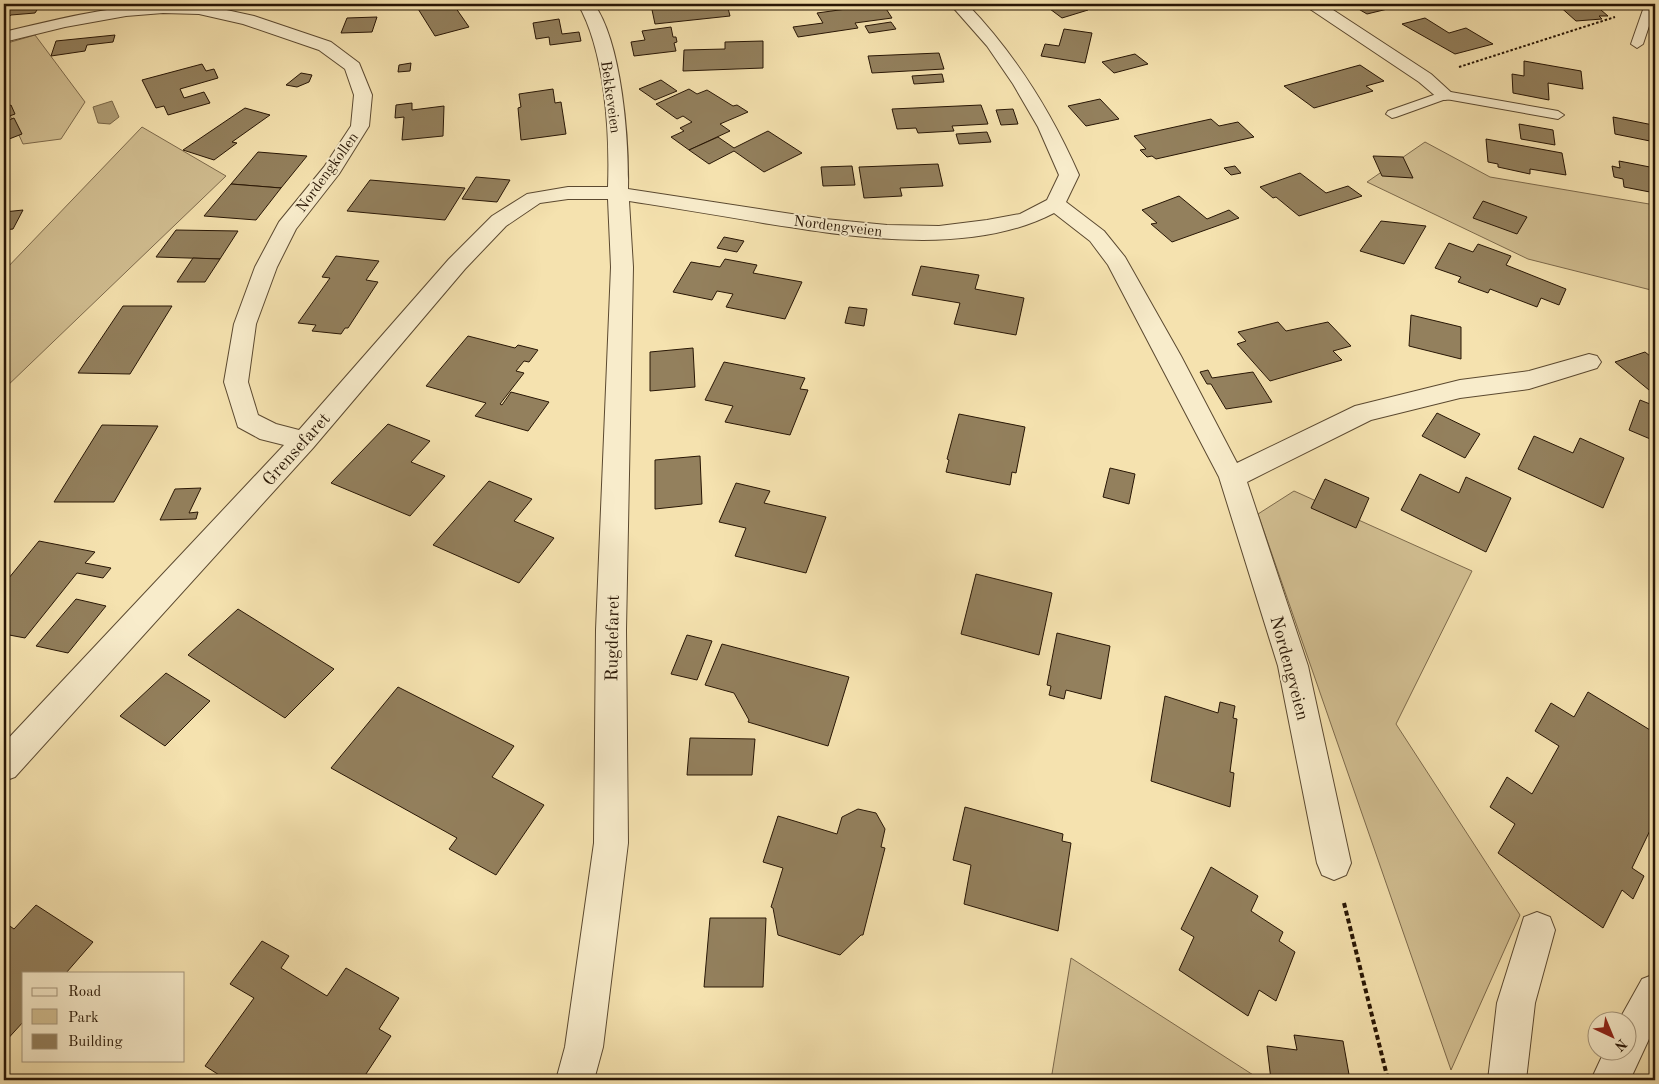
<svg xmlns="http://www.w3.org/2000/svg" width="1659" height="1084" font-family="'Old Standard TT',serif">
  <rect width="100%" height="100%" fill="#f5e2af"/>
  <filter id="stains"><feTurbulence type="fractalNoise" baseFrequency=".004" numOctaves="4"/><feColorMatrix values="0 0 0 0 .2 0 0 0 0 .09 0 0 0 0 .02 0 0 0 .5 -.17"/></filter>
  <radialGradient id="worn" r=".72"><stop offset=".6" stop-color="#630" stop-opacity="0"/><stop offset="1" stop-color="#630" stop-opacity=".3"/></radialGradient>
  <g fill="#d2bf92" stroke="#7d6a4c">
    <polygon points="35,35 85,102 61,139 23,144 4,102 4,44"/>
    <polygon points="142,127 226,176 4,389 4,271"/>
    <polygon points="1425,142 1490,177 1655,205 1655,291 1528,259 1367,182"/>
    <polygon points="1294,491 1472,571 1396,724 1520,915 1451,1070 1258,514"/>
    <polygon points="1071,958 1261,1080 1051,1080"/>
  </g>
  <polygon fill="#af9d75" stroke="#796748" points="112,101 119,117 110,124 98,123 93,107"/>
  <g fill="#93805d" stroke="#281605">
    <polygon points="4,4 41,4 35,13 11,15 4,21"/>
    <polygon points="415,4 453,4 469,27 435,36"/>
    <polygon points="661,4 727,4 730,16 655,24 651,5"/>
    <polygon points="883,4 892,18 855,23 858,28 798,37 793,27 823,23 817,13"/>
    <polygon points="994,4 1036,4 1035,9"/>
    <polygon points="1054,4 1080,4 1088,10 1062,18 1046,6"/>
    <polygon points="1350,4 1403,4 1404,5 1367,14"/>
    <polygon points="1557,4 1594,4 1608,16 1599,16 1602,19 1576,21"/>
    <polygon points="377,17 372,32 341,33 347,18"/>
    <polygon points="1425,18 1449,33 1466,28 1493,44 1455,54 1402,24"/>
    <polygon points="559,19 562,34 579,32 581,41 550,45 549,37 536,39 533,23"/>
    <polygon points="891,22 896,29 869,33 865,26"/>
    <polygon points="671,27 673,37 676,37 677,42 674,43 676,51 634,56 631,42 645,40 642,31"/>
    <polygon points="1064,29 1092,33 1085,63 1041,56 1045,44 1059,46"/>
    <polygon points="115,35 113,42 87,45 85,51 51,56 56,41"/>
    <polygon points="763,41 763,68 683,71 684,50 725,49 725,42"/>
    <polygon points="939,53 944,69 872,73 868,56"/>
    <polygon points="1135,54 1148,64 1114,73 1102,62"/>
    <polygon points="1524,61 1581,71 1583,89 1548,83 1549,100 1513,93 1512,74 1524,76"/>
    <polygon points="411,63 410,71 398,72 399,65"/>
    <polygon points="202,64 206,71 214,69 218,78 180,89 184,98 204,92 210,103 168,115 164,106 156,108 142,80"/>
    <polygon points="1360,65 1384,81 1366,86 1373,91 1314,108 1284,86"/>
    <polygon points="301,73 312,75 309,82 297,87 286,85"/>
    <polygon points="942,74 944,82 914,84 912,76"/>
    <polygon points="661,80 677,91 655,100 639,89"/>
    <polygon points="553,89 555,103 561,102 566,134 521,140 518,108 521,107 519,94"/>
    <polygon points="689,89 697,94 707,90 733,106 737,105 748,112 720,124 730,131 689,150 671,137 684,131 680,128 692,122 683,116 677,119 656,104"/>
    <polygon points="1100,99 1119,119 1086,126 1068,106"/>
    <polygon points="4,100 7,107 11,105 15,114 4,118"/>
    <polygon points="412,103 412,110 444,106 443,136 402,140 404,117 395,118 396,105"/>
    <polygon points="981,105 988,124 952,126 954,131 918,133 916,128 897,129 892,109"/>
    <polygon points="245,108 270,115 232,142 237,143 214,160 183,150"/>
    <polygon points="1013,109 1018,124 1001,125 996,110"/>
    <polygon points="1613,117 1653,125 1655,142 1615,134"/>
    <polygon points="14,118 22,134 4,141 4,122"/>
    <polygon points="1211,119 1219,126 1238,122 1254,137 1156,159 1152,156 1147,157 1140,150 1146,149 1134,136"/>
    <polygon points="1519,124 1553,130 1555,145 1521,139"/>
    <polygon points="768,131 802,153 764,172 734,151 709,164 689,150 718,137 734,148"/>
    <polygon points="987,132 991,142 959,144 956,134"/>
    <polygon points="1486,139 1562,153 1566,175 1530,169 1530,174 1498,167 1498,164 1488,162"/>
    <polygon points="258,152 307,156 281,188 231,184"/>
    <polygon points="1373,156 1403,157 1413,178 1382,176"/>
    <polygon points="1619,161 1655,168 1655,193 1624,187 1623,179 1614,177 1612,166 1620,168"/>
    <polygon points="938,164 943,186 900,188 902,196 864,198 859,167"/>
    <polygon points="852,166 855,185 823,186 821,167"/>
    <polygon points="1235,166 1241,173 1231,175 1224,168"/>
    <polygon points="1300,173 1326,193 1348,186 1362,196 1299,216 1276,197 1273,198 1260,187"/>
    <polygon points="476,177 510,180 497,202 462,199"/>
    <polygon points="370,180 465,188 445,220 347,211"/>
    <polygon points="231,184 281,188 256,220 204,216"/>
    <polygon points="1179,196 1207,219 1229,210 1239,218 1172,242 1151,224 1157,223 1142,210"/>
    <polygon points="1483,201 1527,217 1517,234 1473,218"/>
    <polygon points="23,210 13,229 4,230 4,212"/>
    <polygon points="1381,221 1426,226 1404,264 1360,251"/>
    <polygon points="176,230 238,231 220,259 156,257"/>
    <polygon points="724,237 744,241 737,252 717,248"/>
    <polygon points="1449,243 1473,252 1478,244 1511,256 1506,265 1566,289 1559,305 1541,298 1537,307 1490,289 1488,293 1458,282 1461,277 1435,268"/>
    <polygon points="336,256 379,261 366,280 378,282 348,328 345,328 341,334 312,331 316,325 298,323 330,278 322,277"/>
    <polygon points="193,258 220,259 205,282 177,282"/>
    <polygon points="725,259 757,265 753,273 802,282 785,319 726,307 733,294 717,291 712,300 673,292 691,262 720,267"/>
    <polygon points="921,266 979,275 975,289 1024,298 1016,335 954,324 960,303 912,295"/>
    <polygon points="123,306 172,306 130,374 78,373"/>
    <polygon points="849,307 867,309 864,326 845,323"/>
    <polygon points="1411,315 1461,327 1461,359 1409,346"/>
    <polygon points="1278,322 1286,331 1328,322 1351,346 1333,351 1342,360 1270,381 1237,344 1246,341 1238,332"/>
    <polygon points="468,336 515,348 518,345 538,350 529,362 524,361 516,371 524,373 500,404 502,405 511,392 549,402 528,431 475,416 486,403 426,386"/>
    <polygon points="693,348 695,387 650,391 650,352"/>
    <polygon points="1645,352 1655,360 1655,388 1649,390 1615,362"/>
    <polygon points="724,362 805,378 800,389 808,390 790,435 725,422 733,406 705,400"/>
    <polygon points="1208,370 1212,378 1253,372 1272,402 1226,409 1211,384 1207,384 1200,372"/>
    <polygon points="1640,400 1655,406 1655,441 1629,430"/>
    <polygon points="1437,413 1480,434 1465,458 1422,436"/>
    <polygon points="959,414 1025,427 1016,473 1012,472 1010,485 946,472 949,460 947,459"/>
    <polygon points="388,424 430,441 411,462 445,476 410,516 331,483"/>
    <polygon points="102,425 158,426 114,502 54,502"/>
    <polygon points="1534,436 1573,453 1580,438 1624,458 1603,508 1518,469"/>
    <polygon points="700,456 702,504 655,509 655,460"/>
    <polygon points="1110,468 1135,474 1129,504 1103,497"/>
    <polygon points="1420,474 1459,493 1466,477 1511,498 1486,552 1401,510"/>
    <polygon points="1325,479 1369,498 1356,528 1311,508"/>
    <polygon points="489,481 532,499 514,521 554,538 519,583 433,545"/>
    <polygon points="736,483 770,491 764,503 826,517 806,573 735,556 746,528 719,522"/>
    <polygon points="201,488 189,513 198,512 196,519 160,520 175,489"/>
    <polygon points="39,541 95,552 85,563 111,568 103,578 77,573 25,638 4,634 4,584"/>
    <polygon points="976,574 1052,593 1039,655 961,634"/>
    <polygon points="76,599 106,606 68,653 36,646"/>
    <polygon points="238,609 334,669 285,718 188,655"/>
    <polygon points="1057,633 1110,646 1101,699 1066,690 1064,699 1049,695 1051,686 1047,685"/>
    <polygon points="687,635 712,641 697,680 671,674"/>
    <polygon points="722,644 849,677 828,746 748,722 749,720 734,693 705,685"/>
    <polygon points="166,673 210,701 165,746 120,716"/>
    <polygon points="398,687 514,746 492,777 544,805 496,875 449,849 457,838 331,768"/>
    <polygon points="1588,692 1655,733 1655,820 1632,868 1644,876 1633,899 1622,890 1603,928 1498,853 1515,824 1490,807 1507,777 1532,794 1559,746 1535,731 1551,703 1574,717"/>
    <polygon points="1165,696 1218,713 1220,702 1235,706 1233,718 1237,719 1230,772 1234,773 1230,807 1151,781"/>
    <polygon points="690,738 755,739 752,775 687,775"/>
    <polygon points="965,807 1063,834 1062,841 1071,843 1058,931 964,904 971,865 953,860"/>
    <polygon points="858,809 876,813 885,829 881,847 885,848 863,935 861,935 840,955 778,935 773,908 771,907 783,868 763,862 778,816 837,834 842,817"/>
    <polygon points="1211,867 1258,896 1251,911 1283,932 1279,941 1295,952 1276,1001 1259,990 1248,1016 1179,970 1194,937 1181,929"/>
    <polygon points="36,905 93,942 66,973 24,973 24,1021 4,1043 4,922 14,929"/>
    <polygon points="710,918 766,918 763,987 704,987"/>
    <polygon points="262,941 289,956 281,968 327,996 346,968 399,998 379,1029 391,1036 362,1080 227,1080 205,1066 254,998 230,984"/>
    <polygon points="1294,1035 1343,1041 1350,1080 1271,1080 1267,1046 1297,1050"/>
  </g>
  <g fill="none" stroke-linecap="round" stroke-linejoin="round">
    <defs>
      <g id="lane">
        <polygon points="1645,4 1655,4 1655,8 1643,44 1637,48 1631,44"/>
        <polygon points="1445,91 1558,111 1564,115 1558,119 1446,99 1396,117 1392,118 1386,114 1388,111"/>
      </g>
      <g id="street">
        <path d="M155,4H199L254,16L331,42L359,63L372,95L369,126L339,174L296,229L277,267L256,324L248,382L258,415L276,424L299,430L449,259L492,216L527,194L568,187H608C610,132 605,51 578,4H594C622,43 629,140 628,189L825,219L887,225L939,226L987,220L1020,214L1047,200L1059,175L1038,127L1013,84L987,46L950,4H967C1015,54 1051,111 1079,175L1066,202L1104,231L1125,257L1181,356L1237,463L1355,406L1460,380L1529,371L1589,354L1597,356L1601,362L1597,368L1529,389L1460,398L1371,420L1247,482L1308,666L1351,863L1346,875L1334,880L1322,875L1317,863L1278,666L1219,477L1108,265L1090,241L1054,213C970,257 852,237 763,223C718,215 673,208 629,201L633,267L626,630L628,843L603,1047L594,1080H556L565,1047L594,843L596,630L611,267L608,199H568L540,203L506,226L465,269L313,448L15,777L4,781V743L284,445L260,439L238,427L224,382L234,324L255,267L279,222L324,167L351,126L354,95L345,69L319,50L243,24L199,14L163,13L126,16L65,27L4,42V32C54,20 103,8 155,4Z"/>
        <polygon points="1305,4 1324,4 1431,74 1454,95 1451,99 1445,100 1439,99 1419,82 1307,7"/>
        <path d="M1636,4H1655V9C1649,12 1640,10 1636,4Z"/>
        <polygon points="1537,912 1550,917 1555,930 1535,1003 1526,1080 1488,1080 1497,1003 1524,917"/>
        <polygon points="1655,974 1655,1026 1630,1080 1591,1080 1604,1052 1626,1052 1626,1022 1618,1022 1642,979"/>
      </g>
    </defs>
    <use href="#lane" stroke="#5b4930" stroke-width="2"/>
    <use href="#street" stroke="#5b4930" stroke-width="2"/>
    <polyline stroke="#281605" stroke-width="2" stroke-dasharray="2.5 2" stroke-linecap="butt" points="1459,67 1615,17"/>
    <polyline stroke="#281605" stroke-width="4" stroke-dasharray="5 3" stroke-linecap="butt" points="1344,903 1388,1080"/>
    <use href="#lane" fill="#f8eccb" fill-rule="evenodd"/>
    <use href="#street" fill="#f8eccb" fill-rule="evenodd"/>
  </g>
  <g text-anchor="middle" stroke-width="4" stroke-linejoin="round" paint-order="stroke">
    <g font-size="15" fill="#281605" stroke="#f8eccb">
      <text transform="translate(611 97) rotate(82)" y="5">Bekkeveien</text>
      <text transform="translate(327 172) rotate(-54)" y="5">Nordengkollen</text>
      <text transform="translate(838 226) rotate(7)" y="5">Nordengveien</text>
    </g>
    <g font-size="18" fill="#281605" stroke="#f8eccb">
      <text transform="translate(296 449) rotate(-48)" y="6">Grensefaret</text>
      <text transform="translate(612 638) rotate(-89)" y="6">Rugdefaret</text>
      <text transform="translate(1290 668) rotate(75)" y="6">Nordengveien</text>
    </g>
  </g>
  <rect width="1659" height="1084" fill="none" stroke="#f5e2af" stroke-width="20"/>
  <rect x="5" y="5" width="1649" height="1074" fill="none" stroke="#281605" stroke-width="2.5"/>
  <rect x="10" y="10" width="1639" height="1064" fill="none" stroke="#281605"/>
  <rect x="22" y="972" width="162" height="90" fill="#f8eccb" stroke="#a5967c"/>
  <rect x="32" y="988" width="25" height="8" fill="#f8eccb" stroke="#a5967c"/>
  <text x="68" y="996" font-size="15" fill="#281605">Road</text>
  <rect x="32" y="1009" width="25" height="15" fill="#d2bf92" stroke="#a5967c"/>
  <text x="68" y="1022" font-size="15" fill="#281605">Park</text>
  <rect x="32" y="1034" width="25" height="15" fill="#93805d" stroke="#a5967c"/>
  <text x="68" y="1046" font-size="15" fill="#281605">Building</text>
  <g transform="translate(1612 1036) rotate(136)"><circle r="24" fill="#f8eccb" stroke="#a5967c"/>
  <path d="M0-4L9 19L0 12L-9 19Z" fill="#8f2418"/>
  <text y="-8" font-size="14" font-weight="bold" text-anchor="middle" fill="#281605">N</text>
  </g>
  <rect width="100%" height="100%" filter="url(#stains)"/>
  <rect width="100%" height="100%" fill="url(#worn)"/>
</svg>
